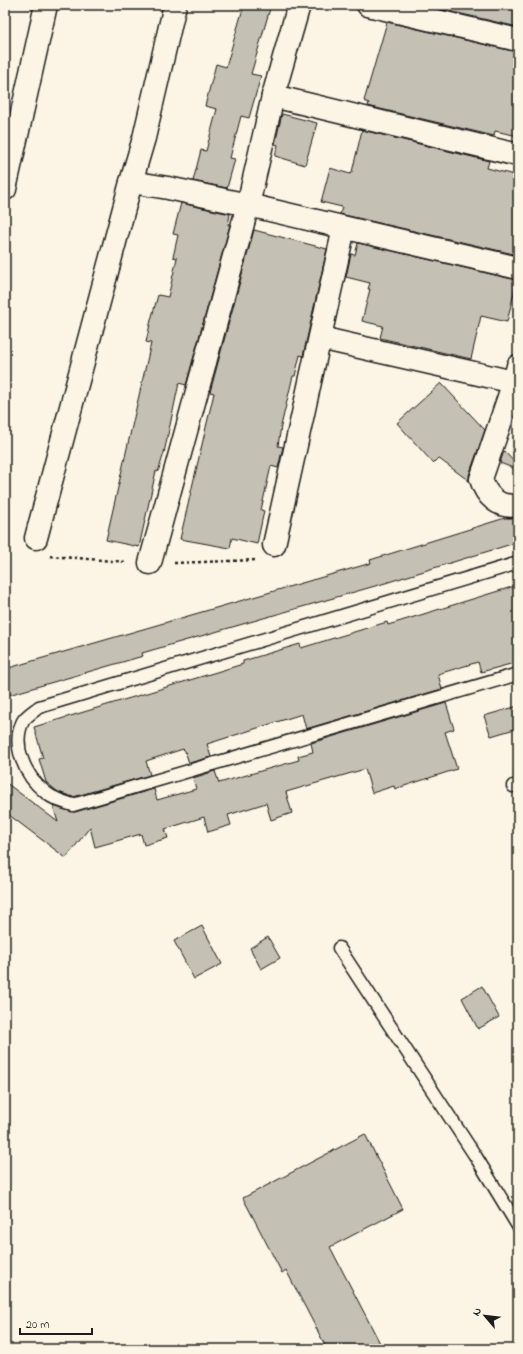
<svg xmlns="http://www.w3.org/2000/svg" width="523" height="1354" font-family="'Indie Flower',sans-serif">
  <rect width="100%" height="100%" fill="#fcf5e5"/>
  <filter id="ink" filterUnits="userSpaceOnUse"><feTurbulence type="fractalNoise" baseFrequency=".025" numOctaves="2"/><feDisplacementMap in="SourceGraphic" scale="8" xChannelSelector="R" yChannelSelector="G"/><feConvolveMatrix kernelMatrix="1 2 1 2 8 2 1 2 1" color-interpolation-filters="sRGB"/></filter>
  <g filter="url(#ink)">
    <g fill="#c4c0b3" stroke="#1c1c1c">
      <polygon points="244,5 271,5 251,74 261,76 249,118 241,116 230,158 235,159 227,188 193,181 201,150 206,151 217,109 205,106 216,64 226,67"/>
      <polygon points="423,5 518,5 518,27"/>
      <polygon points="387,22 518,52 518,136 495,131 494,136 368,106 369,103 364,101"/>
      <polygon points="282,114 317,123 305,165 275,156 278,145 275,144"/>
      <polygon points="362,130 489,161 487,168 518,176 518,255 340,214 342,207 321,202 330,168 350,174 352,172"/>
      <polygon points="181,203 230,214 228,225 230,225 186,385 179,383 164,453 158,472 156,471 139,547 106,540 151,343 146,342 151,320 158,295 168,297 177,258 173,257 178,235 173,234"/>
      <polygon points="254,230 327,249 303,356 300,355 295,376 293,376 281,426 278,446 283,447 278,468 271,466 261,510 264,511 257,544 232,538 230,548 180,539 214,393 210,392"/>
      <polygon points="358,243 517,280 507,322 481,316 471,359 380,338 383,326 362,321 370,289 368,289 370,283 346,277 351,254 355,255"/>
      <polygon points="441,383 485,430 469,475 469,481 438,458 433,463 397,423"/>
      <polygon points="504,451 518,466 518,470 500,463"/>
      <polygon points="505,518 518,518 518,542 382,584 142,653 143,656 5,696 5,669 371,563 370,560"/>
      <polygon points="518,585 518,662 481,672 478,662 438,674 442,689 306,729 302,714 207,744 211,757 189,763 185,751 183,749 146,761 150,775 73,797 58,792 46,782 39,759 43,758 34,727 243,664 243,661 300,644 301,648 387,622 388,625"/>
      <polygon points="446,703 454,729 445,732 457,769 395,789 394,786 372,793 365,769 286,792 292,813 271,820 266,803 228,815 231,825 208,832 204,817 165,829 168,838 144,845 141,834 95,847 90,827 66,858 5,812 5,782 58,822 53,806 75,812 154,789 157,800 196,789 193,778 215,771 219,783 299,760 298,756 313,752 311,743"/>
      <polygon points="518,706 518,728 491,736 484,716"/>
      <polygon points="202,926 222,964 194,979 174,941"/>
      <polygon points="268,937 280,958 261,969 250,948"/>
      <polygon points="482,986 499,1017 478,1029 462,998"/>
      <polygon points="365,1134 403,1209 330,1247 383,1349 327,1349 286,1270 282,1273 243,1198"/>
    </g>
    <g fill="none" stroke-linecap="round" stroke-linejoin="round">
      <defs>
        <g id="service">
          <path d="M518,563L39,707C34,711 26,716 23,721C11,745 25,776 45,792C53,799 63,802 73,805L518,674"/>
          <polyline points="513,786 518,785"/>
          <polyline points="339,948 476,1157 518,1226"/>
        </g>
        <g id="minor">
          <polyline points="175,5 144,138 131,182 168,188 248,205 518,268"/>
          <polyline points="368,5 518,40"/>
          <polyline points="273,96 518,155"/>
          <polyline points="5,189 46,5"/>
          <polyline points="320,338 514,382"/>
          <path d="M518,366L514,382L481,479C486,496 499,509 518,505"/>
          <polyline points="36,538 131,182"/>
          <polyline points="274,545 344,228"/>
          <polyline points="150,563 248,205 273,96 299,5"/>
        </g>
      </defs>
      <use href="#service" stroke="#1c1c1c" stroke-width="15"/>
      <use href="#minor" stroke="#1c1c1c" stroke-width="25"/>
      <g stroke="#1c1c1c" stroke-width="2.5" stroke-dasharray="3 3" stroke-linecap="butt">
        <polyline points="50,556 127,562"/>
        <polyline points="174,563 257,560"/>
      </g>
      <use href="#service" stroke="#fcf5e5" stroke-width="12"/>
      <use href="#minor" stroke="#fcf5e5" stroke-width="22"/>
    </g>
  </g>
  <rect width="523" height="1354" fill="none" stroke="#fcf5e5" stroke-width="20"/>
  <rect x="10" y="10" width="503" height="1334" fill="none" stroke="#1c1c1c" stroke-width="1.5" filter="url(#ink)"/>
  <g transform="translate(485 1316) rotate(298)" stroke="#fcf5e5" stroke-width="3" paint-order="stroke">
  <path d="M0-3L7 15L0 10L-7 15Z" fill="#1c1c1c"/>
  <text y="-6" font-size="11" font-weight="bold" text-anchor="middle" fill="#1c1c1c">N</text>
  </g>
  <path d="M20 1328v6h72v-6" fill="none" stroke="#1c1c1c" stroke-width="2"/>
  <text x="26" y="1328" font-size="12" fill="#1c1c1c" stroke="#fcf5e5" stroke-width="3" paint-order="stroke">20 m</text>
</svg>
